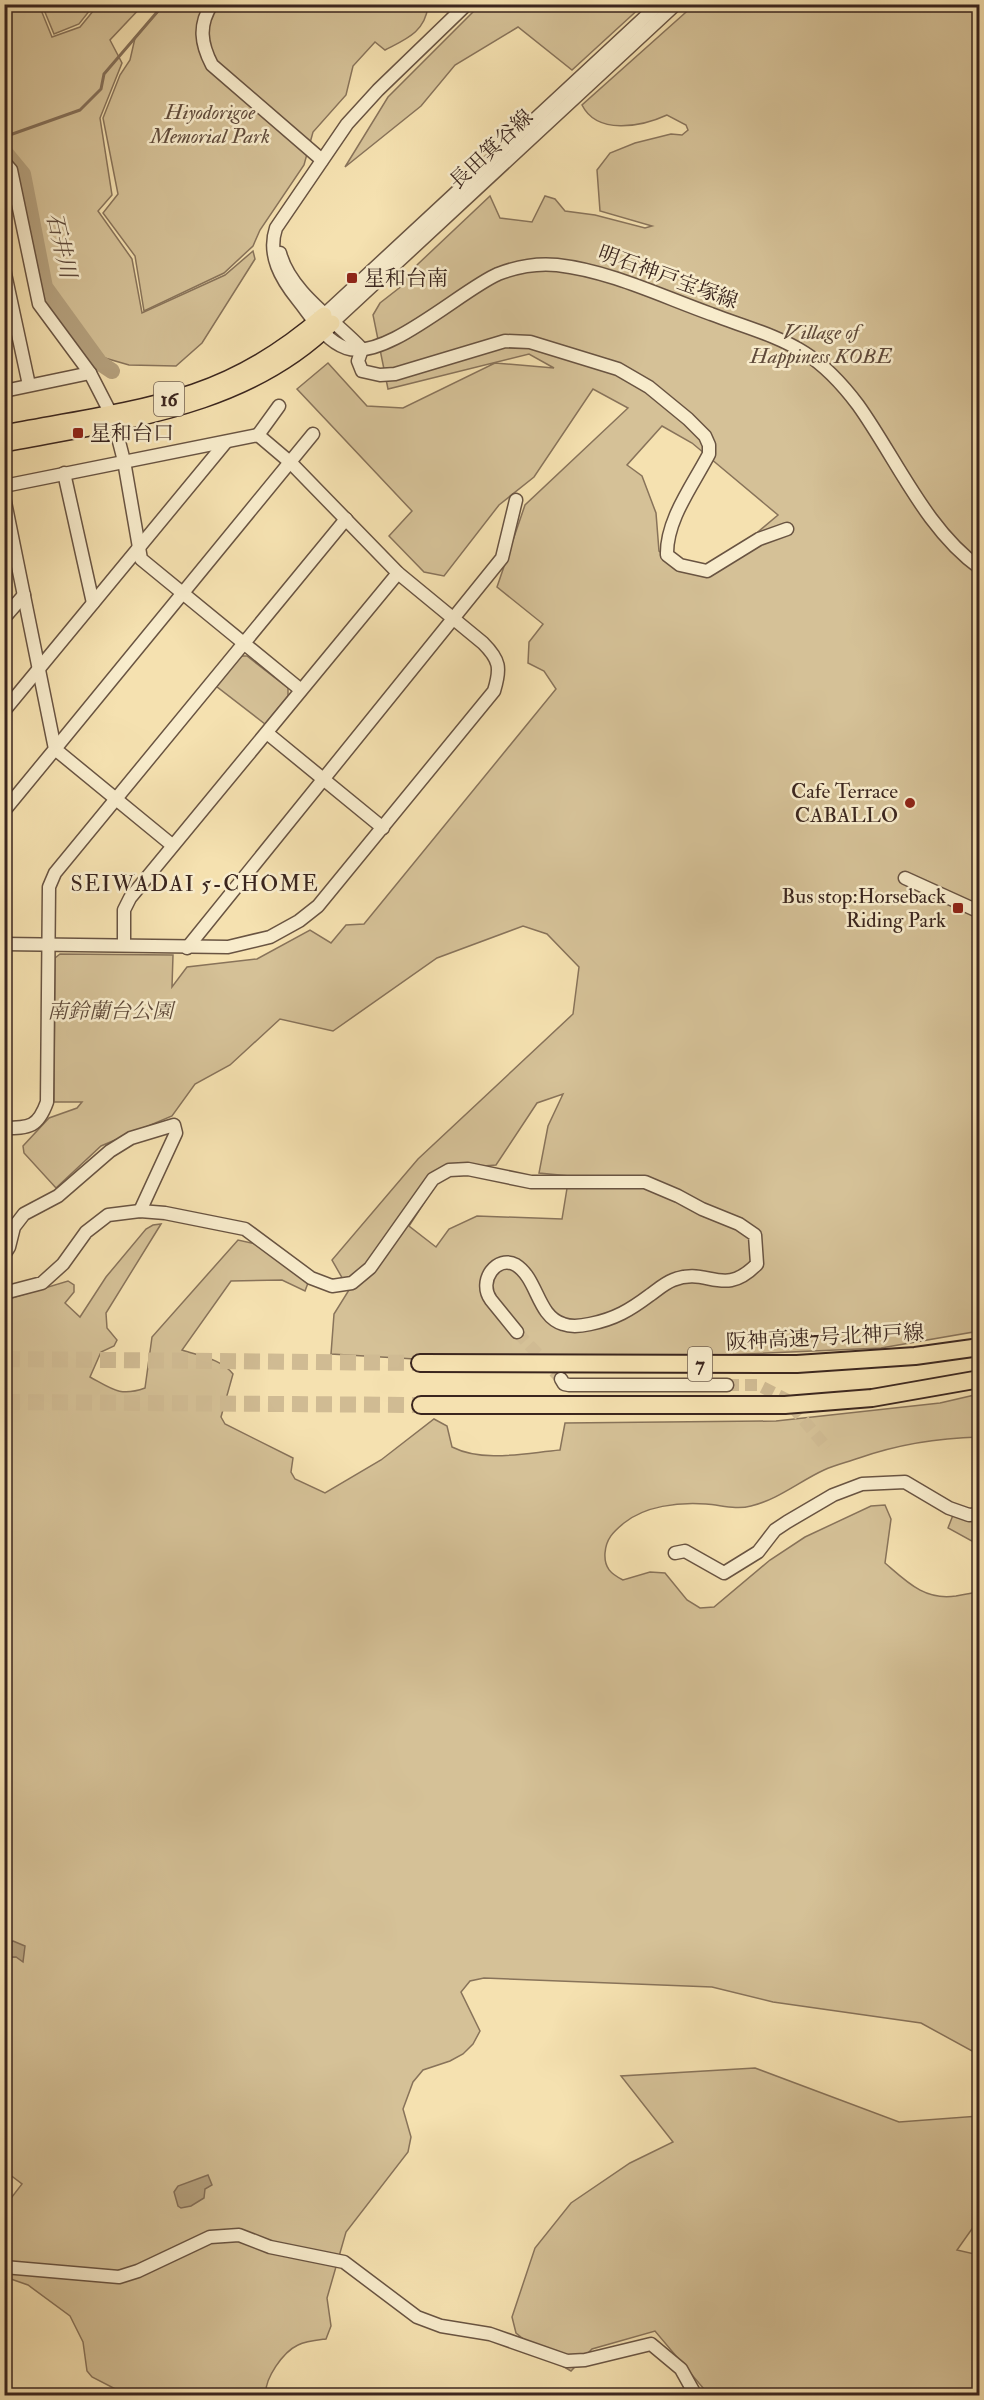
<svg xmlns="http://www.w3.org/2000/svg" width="984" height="2400" font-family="'IM FELL Double Pica','Noto Serif JP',serif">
  <rect width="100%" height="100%" fill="#f5e1b0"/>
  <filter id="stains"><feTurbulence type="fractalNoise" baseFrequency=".00333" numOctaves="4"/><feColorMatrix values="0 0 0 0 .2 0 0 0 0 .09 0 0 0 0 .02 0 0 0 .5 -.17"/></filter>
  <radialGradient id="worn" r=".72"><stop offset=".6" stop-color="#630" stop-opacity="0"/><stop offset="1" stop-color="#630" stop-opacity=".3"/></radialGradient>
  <g fill="#d5c197" stroke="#88735a" stroke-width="1.5" fill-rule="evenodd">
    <polygon points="5,4 39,5 52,37 80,27 98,5 143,5 110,40 122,63 100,118 112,195 98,211 132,259 142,313 225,275 253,251 255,259 202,343 176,366 129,365 105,358 49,290 25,172 5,146"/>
    <path d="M426,4L428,6C425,32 406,39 385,50L375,42L353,66L346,95L313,132L304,165L260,230L253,246L224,273L144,311L135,256L103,213L118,194L103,118L120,75L130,60L135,38L164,5Z"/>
    <polygon points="42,5 94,5 79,24 54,34"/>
    <polygon points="480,5 643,5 572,70 518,27 455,65 421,106 345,167 388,97"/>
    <path d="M694,5H979V1331L881,1348L724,1355L415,1359L331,1354L334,1314L349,1290L332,1260L418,1159L573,1014L579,967L547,934L523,926L437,958L333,1031L280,1019L230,1065L195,1084L172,1116L101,1146L56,1188L24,1153L23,1146L49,1118L77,1108L82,1102H54L55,958L60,954L173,955L172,987L187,967L257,959L310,930L331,943L346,925L364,924L556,689L544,671L528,663L529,642L543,624L497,587L525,505L628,408L593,389L534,477L499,505L444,576L424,572L389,536L412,511L297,389L328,363L367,406L403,408L495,363L554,368L529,354L388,389L373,315L380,303L403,285L402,282L418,264L490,196L500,218L532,222L545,196L555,199L565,211L595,215L645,228L652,226L600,211L597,170L610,153L635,143L671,134L682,135L688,130L686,125L667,115C641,127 597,135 582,105ZM662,426L692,443L778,515L739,548L704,567L683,569L659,551L656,513L642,476L627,465ZM563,1094L548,1126L539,1173L569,1176L562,1219L477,1216L449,1229L436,1247L409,1226L446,1169L496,1165L537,1103Z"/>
    <polygon points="240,656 247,656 288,688 288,696 265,724 216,686"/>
    <path d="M161,1224L106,1313L107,1328L117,1340L114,1346L101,1352L90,1377C112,1389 120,1397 145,1388L152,1337L238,1240L256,1244L308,1283L305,1291L282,1280L231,1281L182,1350C200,1356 221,1359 233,1374L221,1417L225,1424L293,1458L291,1472L295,1479L325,1493L381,1460L434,1419L447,1426L452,1447C484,1463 525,1453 560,1450L565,1423L776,1421L940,1403L979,1394V1437C937,1438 899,1444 859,1458C848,1462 835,1465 824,1470C800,1481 777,1500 751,1506C736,1510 721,1505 706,1504C678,1502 645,1506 624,1523C613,1532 606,1539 605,1553C604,1568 611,1574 623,1580L650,1572L665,1573L687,1600L700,1608L714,1607L770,1560L805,1537L871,1506L885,1505L891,1519L885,1563C907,1582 925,1601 956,1596C964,1594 972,1594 979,1591V2049L972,2051L921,2023L773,2002L712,1987L484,1978L470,1981L461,1992L480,2031L473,2044L463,2054L450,2061L423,2070L413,2082L403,2109L411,2137L408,2152L346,2232L327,2298L331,2326L326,2339C318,2340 306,2341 298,2345C283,2352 264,2379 266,2395H127L92,2377L87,2371L83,2342L70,2316L28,2285L5,2277V2206L22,2184L5,2171L4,1957H16L8,1943L4,1947L5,1300L68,1281L74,1285V1292L65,1303L80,1317L106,1277L146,1229L153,1225Z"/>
    <polygon points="953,1515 979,1519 979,1545 948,1528"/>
    <polygon points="755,2068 899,2122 979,2116 979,2219 957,2250 979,2255 979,2395 709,2395 655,2331 592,2349 571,2371 543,2355 516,2333 512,2317 535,2248 571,2203 630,2163 673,2142 621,2076"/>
  </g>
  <g fill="#b5a17e" stroke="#846f58" stroke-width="1.5">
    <polygon points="13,1941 25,1946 23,1962 16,1957 5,1957 5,1947"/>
    <polygon points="208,2175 212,2185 205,2189 204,2198 191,2206 181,2208 178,2206 174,2192 178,2186"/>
  </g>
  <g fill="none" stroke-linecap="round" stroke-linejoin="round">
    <polyline stroke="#846f58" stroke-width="3" points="4,137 80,110 101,89 104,74 164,4"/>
    <polyline stroke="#b5a17e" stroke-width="16" points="4,151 23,174 45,287 100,363 112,371"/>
    <g stroke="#d0bb93" stroke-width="12" stroke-dasharray="12 6" stroke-linecap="butt">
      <polyline points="517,1332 561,1379"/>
      <polyline points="727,1385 758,1385 786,1399 827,1448"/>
    </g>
    <g stroke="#d0bb93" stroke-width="16" stroke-dasharray="16 8" stroke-linecap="butt">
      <polyline points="4,1359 420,1363"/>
      <polyline points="4,1402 421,1405"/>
    </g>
    <defs>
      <g id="minor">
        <path d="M212,4C198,25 201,44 212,65L322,160"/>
        <path d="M467,4L378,90L347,124L276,228C267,255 281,279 298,300C311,316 325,341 346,348C385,362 461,290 498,274C516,267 537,263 557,265C610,271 661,296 711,314C742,326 777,335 805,353C827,367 843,385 858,405C896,458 926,530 980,568"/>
        <polyline points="4,162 11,170 39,304 90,373 110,412"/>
        <path d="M280,253C290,292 336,321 362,349"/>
        <polyline points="4,269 29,385"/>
        <polyline points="324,315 659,4"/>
        <polyline points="332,323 676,4"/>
        <path d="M362,349L358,361L362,371L380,375L395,374L505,341L530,342L618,369L649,387L688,419L705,436L709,445V454C693,485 666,520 667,555L680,565L707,571L759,539L787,529"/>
        <polyline points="4,391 90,373"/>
        <polyline points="114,422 124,461 141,559 301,690"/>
        <polyline points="258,435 279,406"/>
        <polyline points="64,473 93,603"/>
        <path d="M4,486L258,435L291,463L398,573L483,643C500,660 501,668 494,691L318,906L299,921L270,937L228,947L4,944"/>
        <polyline points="4,497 55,749 4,811"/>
        <polyline points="4,618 24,595"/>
        <polyline points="4,711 226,442"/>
        <polyline points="267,733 383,828"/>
        <polyline points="172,845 55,749 313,434"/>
        <polyline points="905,878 980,912"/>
        <polyline points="124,945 124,910 130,898 398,573"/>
        <polyline points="187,948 502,558 516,500"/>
        <path d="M4,1128C30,1128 38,1127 47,1102L49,887L55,873L346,519"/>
        <polyline points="4,1255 9,1247 14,1227 24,1214 58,1196 110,1151 131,1138 174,1125 176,1133 140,1211"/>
        <path d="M4,1293L42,1283L63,1264L86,1232L108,1215L140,1211L165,1213L245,1229L311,1278L332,1286L352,1283L370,1268L433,1179L449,1170L468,1169L531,1182H645L678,1196L702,1209L739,1224L755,1235L757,1264C723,1299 708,1266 673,1280C665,1283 657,1290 650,1295C630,1310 615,1319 590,1324C581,1326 571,1327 563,1324C537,1316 538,1279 516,1265C497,1254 477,1281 491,1300C500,1311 508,1321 517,1332"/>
        <polyline points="561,1379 564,1384 569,1385 727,1385"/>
        <polyline points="675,1553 685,1551 724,1573 758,1552 775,1530 787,1522 833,1495 862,1484 905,1482 949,1508 969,1515 980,1514"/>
        <polyline points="4,2267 119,2277 138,2271 210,2237 239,2235 270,2247 344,2262 417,2317 441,2326 490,2334 567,2361 585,2360 651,2344 681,2369 696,2396"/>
      </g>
      <g id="major">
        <path d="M4,433C66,421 135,412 194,392C242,376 286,348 324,315"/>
        <path d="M4,444C119,421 245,410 332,323"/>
      </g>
      <g id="highway">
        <polyline points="420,1363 797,1364 915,1356 980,1347"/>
        <polyline points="421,1405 785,1405 872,1398 980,1379"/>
      </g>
    </defs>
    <use href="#minor" stroke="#695442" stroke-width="15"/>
    <use href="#major" stroke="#3a251e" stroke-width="18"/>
    <use href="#highway" stroke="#3a251e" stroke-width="20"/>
    <use href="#minor" stroke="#f8eccc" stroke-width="12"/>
    <use href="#major" stroke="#f5e1b0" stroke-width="15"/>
    <use href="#highway" stroke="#f5e1b0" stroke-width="16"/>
  </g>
  <g fill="#8f2418" stroke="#f8eccc" stroke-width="2">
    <rect x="346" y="272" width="12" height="12" rx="3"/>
    <rect x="72" y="427" width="12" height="12" rx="3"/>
    <circle cx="910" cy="803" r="6"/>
    <rect x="952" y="902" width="12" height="12" rx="3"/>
  </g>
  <g text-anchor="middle" stroke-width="5" stroke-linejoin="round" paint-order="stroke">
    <g fill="#f8eccc" stroke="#736152" stroke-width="1.5">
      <rect x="154" y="382" width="30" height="34" rx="4.5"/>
      <rect x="688" y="1347" width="24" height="34" rx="4.5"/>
    </g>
    <g font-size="20" font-weight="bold" fill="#3a251e">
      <text x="169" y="406">16</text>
      <text x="700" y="1371">7</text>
    </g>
    <g font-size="21" font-style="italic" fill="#614c3c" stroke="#f8eccc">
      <text x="210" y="119">Hiyodorigoe<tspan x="210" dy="24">Memorial Park</tspan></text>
      <text x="821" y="339">Village of<tspan x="821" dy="24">Happiness KOBE</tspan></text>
      <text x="110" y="1018">南鈴蘭台公園</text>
    </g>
    <g font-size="21" fill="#3a251e" stroke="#f8eccc">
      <text transform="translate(491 149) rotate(-43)" y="7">長田箕谷線</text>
      <text transform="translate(668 277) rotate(20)" y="7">明石神戸宝塚線</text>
      <text transform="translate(825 1337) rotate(-3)" y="7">阪神高速7号北神戸線</text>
    </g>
    <g font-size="21" fill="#3a251e" stroke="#f8eccc" text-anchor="start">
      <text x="364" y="285">星和台南</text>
      <text x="90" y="440">星和台口</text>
      <text x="898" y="798" text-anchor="end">Cafe Terrace<tspan x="898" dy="24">CABALLO</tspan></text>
      <text x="946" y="903" text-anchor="end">Bus stop:Horseback<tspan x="946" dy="24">Riding Park</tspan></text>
    </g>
    <g font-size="22" font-style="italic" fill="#5f4a3b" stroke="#f8eccc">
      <text transform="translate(62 245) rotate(77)" y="8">石井川</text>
    </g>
    <g font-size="22" letter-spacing="1.5" fill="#3a251e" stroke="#f8eccc">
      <text x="195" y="891">SEIWADAI 5-CHOME</text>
    </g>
  </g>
  <rect width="984" height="2400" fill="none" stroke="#f5e1b0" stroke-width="24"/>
  <rect x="6" y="6" width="972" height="2388" fill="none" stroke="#3a251e" stroke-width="3"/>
  <rect x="12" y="12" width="960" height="2376" fill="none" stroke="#3a251e" stroke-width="1.5"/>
  <rect width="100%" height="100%" filter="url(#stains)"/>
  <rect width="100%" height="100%" fill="url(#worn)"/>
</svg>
